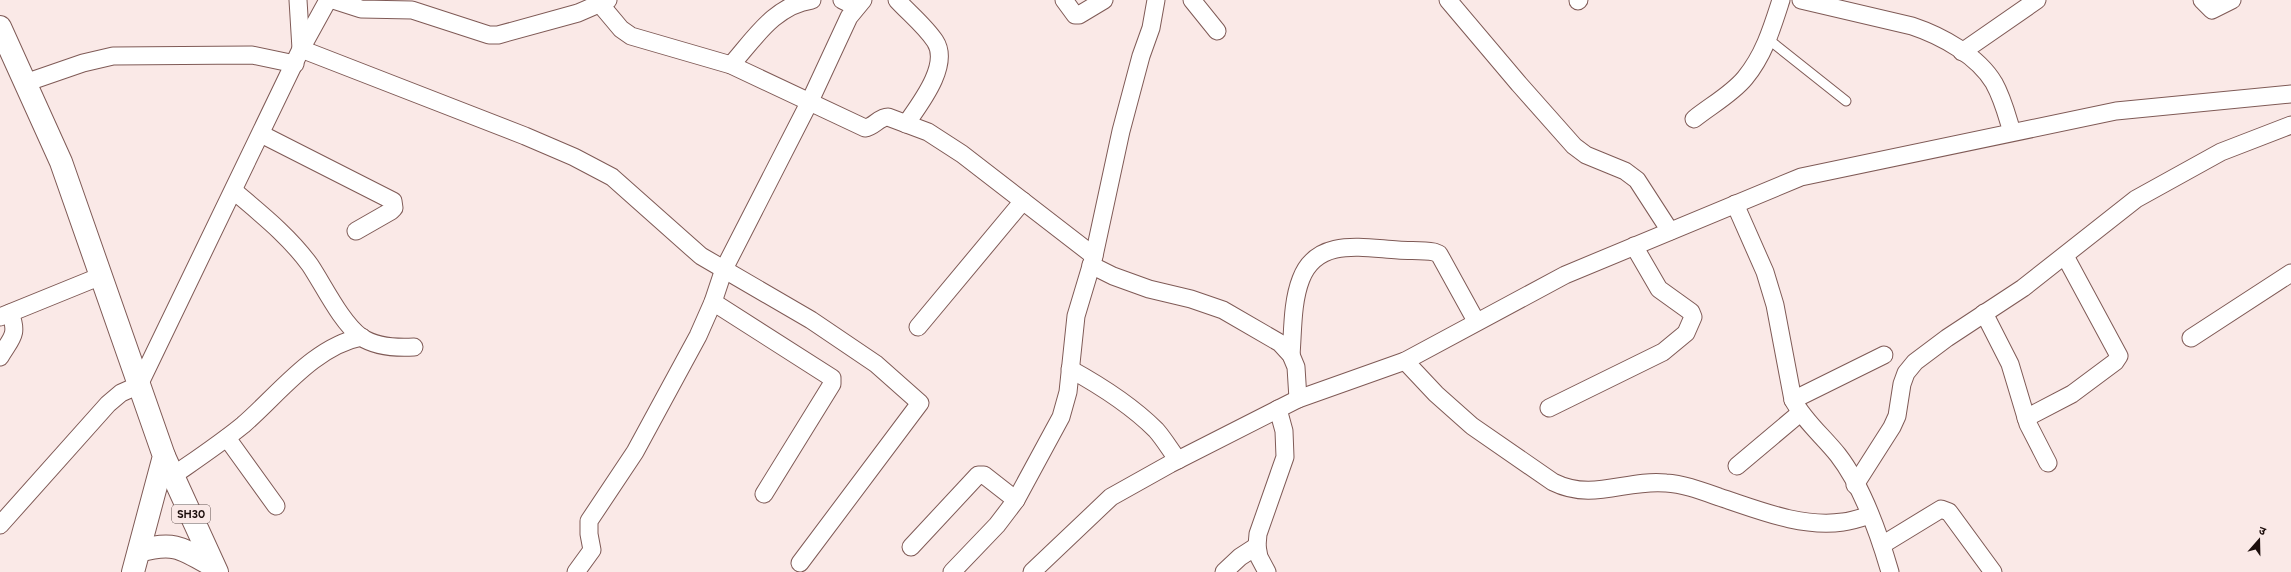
<svg xmlns="http://www.w3.org/2000/svg" width="2291" height="572" font-family="Figtree,'Noto Sans Devanagari',sans-serif">
	<style>
		.lines { fill: none; stroke-linecap: round; stroke-linejoin: round }
		.service-casing { stroke: #7f5a56; stroke-width: 11 }
		.minor-casing { stroke: #7f5a56; stroke-width: 19 }
		.primary-casing { stroke: #7f5a56; stroke-width: 24 }
		.service { stroke: #fff; stroke-width: 9 }
		.minor { stroke: #fff; stroke-width: 17 }
		.primary { stroke: #fff; stroke-width: 22 }
		.labels { text-anchor: middle; stroke-width: 4; stroke-linejoin: round; paint-order: stroke }
		.shield { fill: #fae9e7; stroke: #5f504e; stroke-width: 1 }
		.shield-label { font-size: 11px; font-weight: bold; fill: #1c0e0c }
	</style>
	<rect width="100%" height="100%" fill="#fae9e7"/>
	<g class="lines">
		<g class="service-casing">
			<path id="service" d="M1768,39L1846,101"/>
		</g>
		<g class="minor-casing">
			<g id="minor">
				<path d="M298,0L301,49L525,136L574,157L612,177L701,256L811,320L876,364L920,403L800,563"/>
				<path d="M333,0L361,9L412,10L489,35H498L578,13L608,0"/>
				<path d="M842,0L856,7"/>
				<path d="M897,0C909,13 925,26 935,41C951,65 919,105 906,124"/>
				<path d="M1064,0L1075,15H1079L1104,0"/>
				<path d="M1192,0L1217,31"/>
				<path d="M1448,0L1519,84L1574,146L1586,155L1625,171L1637,180L1670,231"/>
				<path d="M1801,0L1912,26C1942,36 1978,56 1994,83C2003,99 2007,116 2012,132"/>
				<path d="M2202,0L2212,10L2232,0"/>
				<path d="M1578,1L1579,0"/>
				<path d="M600,4L621,29L631,36L731,65L865,128C874,127 879,117 888,117L928,132L962,154L1094,256"/>
				<path d="M1962,52L2037,0"/>
				<path d="M731,65C754,39 775,5 812,0"/>
				<path d="M25,83L83,63L113,56L252,55L295,64"/>
				<path d="M1694,119C1710,106 1732,94 1745,78C1764,55 1772,28 1781,0"/>
				<path d="M261,134L393,201L394,208L391,211L356,231"/>
				<path d="M234,191C261,214 289,236 310,265C324,286 341,322 361,337C376,347 397,348 414,347"/>
				<path d="M1735,204L1765,272L1775,305L1793,400C1805,422 1823,436 1838,455C1862,486 1879,534 1890,572"/>
				<path d="M1091,265L1113,276L1149,289L1191,299L1223,310L1280,343L1291,355L1296,367L1298,399"/>
				<path d="M713,302L832,378V384L764,494"/>
				<path d="M1984,313L2010,364L2028,424L2048,463"/>
				<path d="M0,317L101,276"/>
				<path d="M918,327L1023,201"/>
				<path d="M2191,338L2291,273"/>
				<path d="M1291,355C1293,330 1292,302 1301,279C1317,237 1363,248 1398,250C1410,251 1422,250 1434,252L1439,254L1476,321"/>
				<path d="M0,357C11,338 19,335 10,313"/>
				<path d="M1405,361L1436,394L1472,426L1553,482C1593,502 1626,479 1666,483C1684,484 1702,491 1719,497C1759,510 1801,528 1843,522C1852,521 1861,518 1870,515"/>
				<path d="M1070,369C1101,386 1131,405 1156,430C1164,439 1171,451 1178,460"/>
				<path d="M1793,400L1884,355"/>
				<path d="M1549,408L1663,352L1686,333L1693,317L1691,312L1659,289L1634,246"/>
				<path d="M2026,418L2072,394L2115,362L2119,356L2065,256"/>
				<path d="M227,438L276,506"/>
				<path d="M1737,466L1800,413"/>
				<path d="M174,475C197,459 221,443 243,425C278,395 314,346 362,337"/>
				<path d="M1855,485L1892,427L1897,416L1902,384L1906,373L1915,362L1947,338L2023,288L2136,199L2221,152L2291,125"/>
				<path d="M0,525L108,404L121,393L139,385L301,49L328,0"/>
				<path d="M1882,545L1941,509L1949,512L1993,572"/>
				<path d="M911,547L978,475H984L1016,500"/>
				<path d="M576,572L592,550L589,534V521L635,452L698,336L713,302L724,269L810,101L849,17L863,0"/>
				<path d="M952,572L997,525L1016,500L1061,417L1068,392L1076,316L1094,256L1121,131L1141,56L1151,28L1156,0"/>
				<path d="M1032,572L1111,497L1170,464L1298,399L1405,361L1565,275L1801,177L2116,111L2291,94"/>
				<path d="M1224,572L1240,557L1257,546"/>
				<path d="M1267,572L1259,557L1257,546L1258,534L1285,457L1284,431L1278,409"/>
			</g>
		</g>
		<g class="primary-casing">
			<g id="primary">
				<path d="M0,27L61,162L164,456L133,572"/>
				<path d="M164,456L217,572"/>
				<path d="M139,551C174,541 182,548 213,566"/>
			</g>
		</g>
		<use href="#service" class="service"/>
		<use href="#minor" class="minor"/>
		<use href="#primary" class="primary"/>
	</g>
	<g class="labels">
		<rect class="shield" x="172" y="505" width="38" height="18" rx="3"/>
		<g class="shield-label">
			<text x="191" y="518">SH30</text>
		</g>
	</g>
	<g transform="translate(2259 540) rotate(20)" stroke="#fae9e7" stroke-width="3" paint-order="stroke">
	<path d="M0-3L7 15L0 10L-7 15Z" fill="#1c0e0c"/>
	<text y="-6" font-size="11" font-weight="bold" text-anchor="middle" fill="#1c0e0c">उ</text>
	</g>
</svg>
